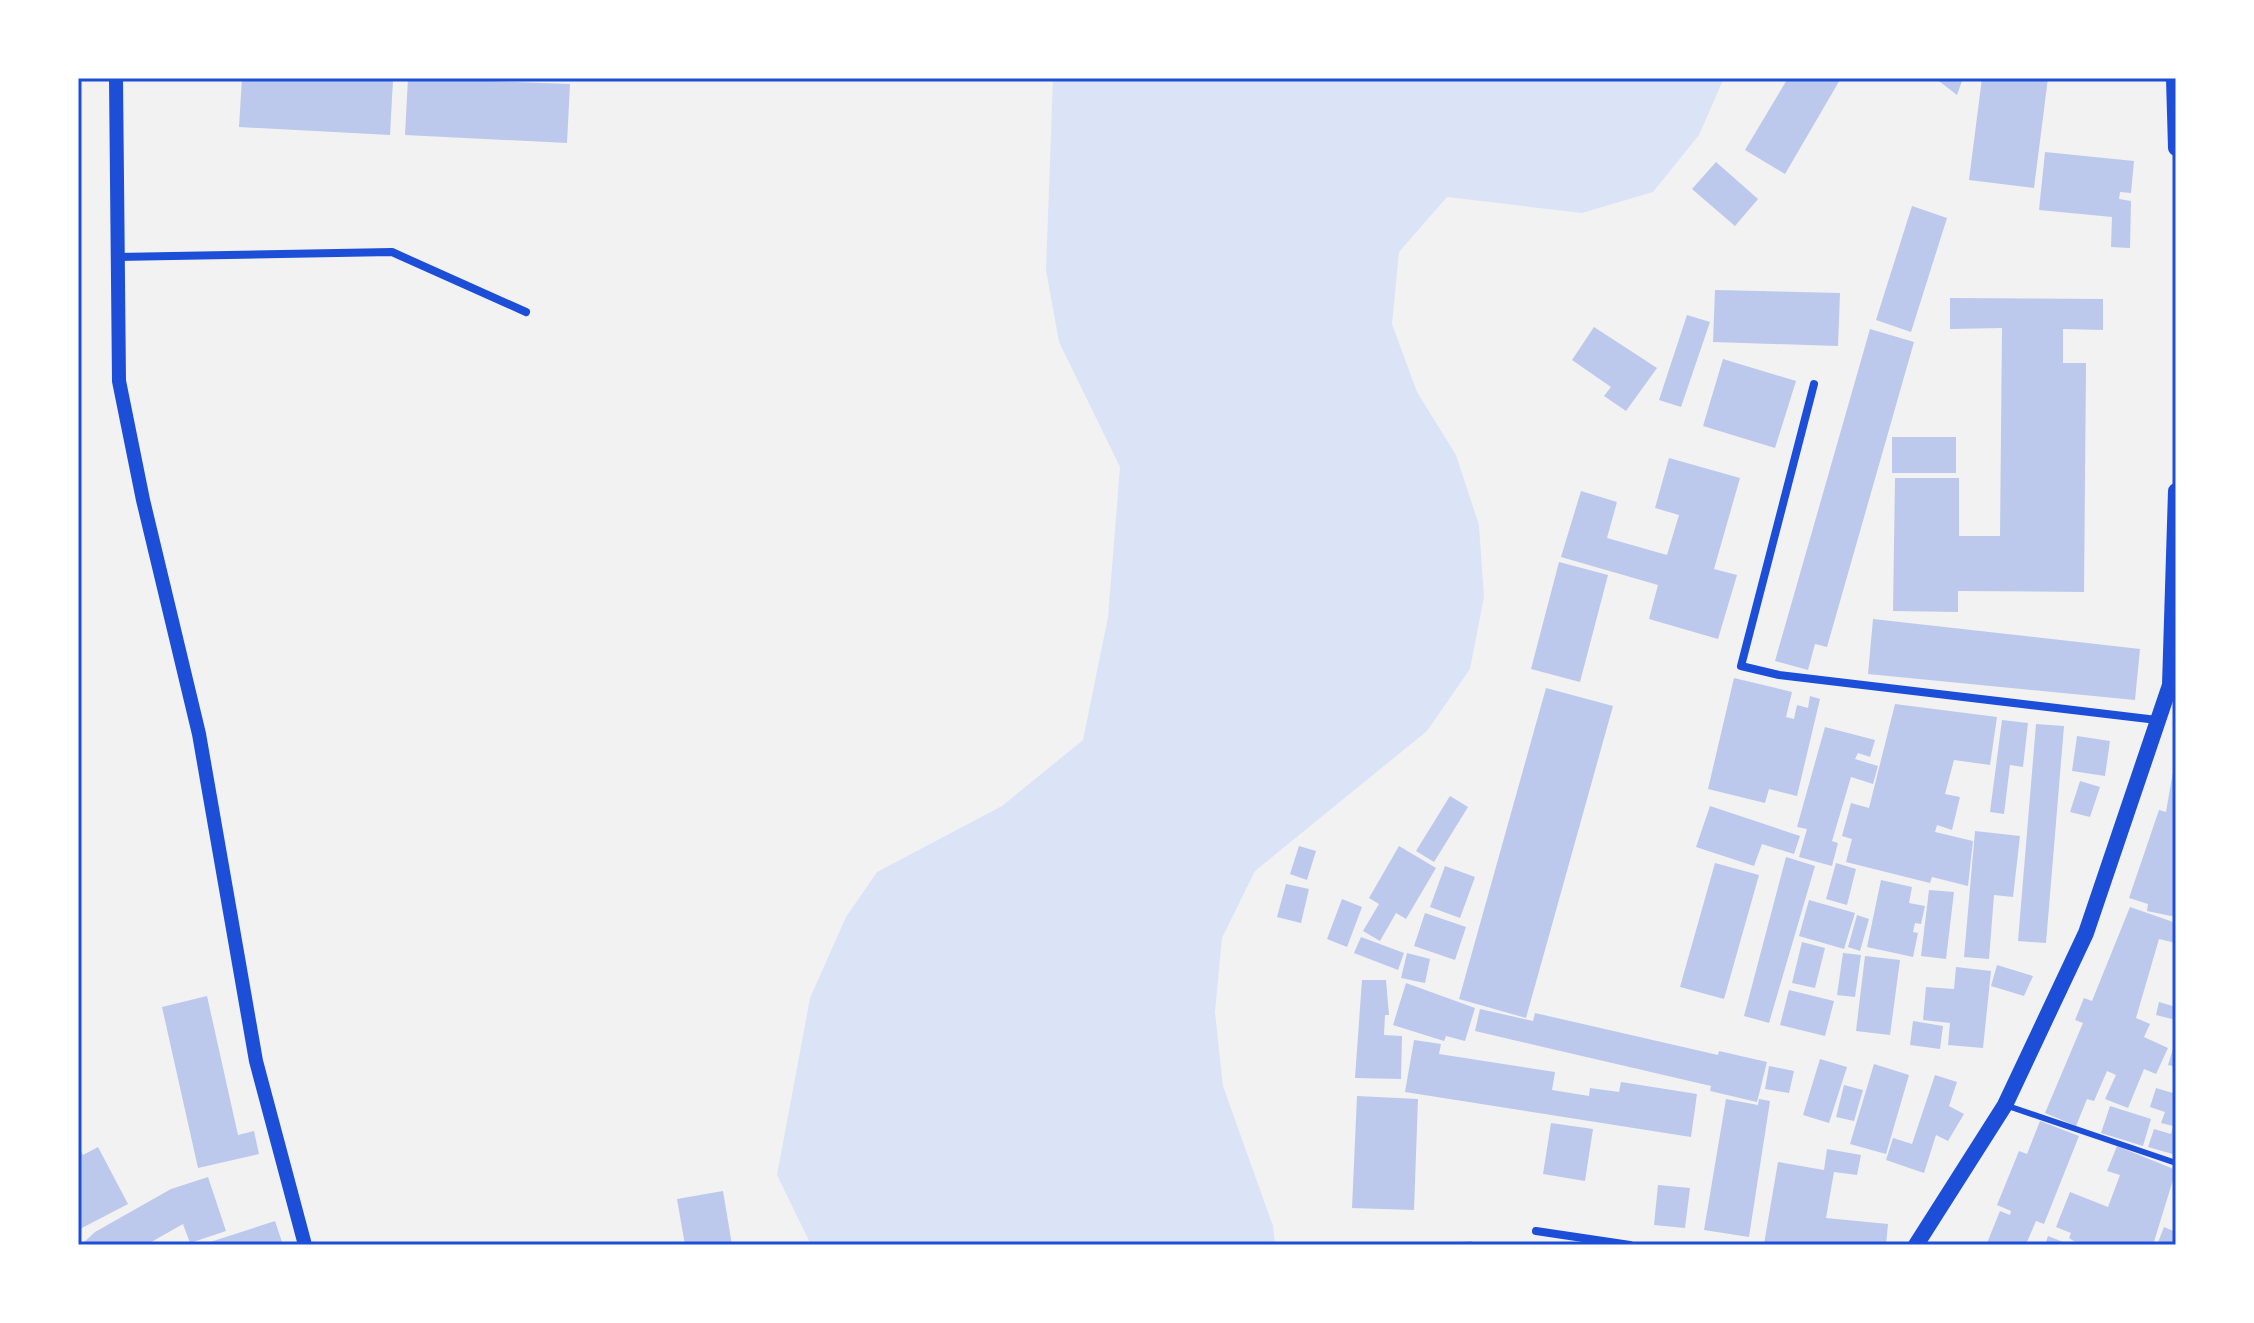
<svg xmlns="http://www.w3.org/2000/svg" width="2254" height="1323" font-family="Inter,sans-serif">
	<style>
		.green { fill: #dbe4f7 }
		.building { fill: #bdc9ec }
		.lines { fill: none; stroke-linecap: round; stroke-linejoin: round }
		.service { stroke: #1d4ed8; stroke-width: 6 }
		.minor { stroke: #1d4ed8; stroke-width: 8 }
		.tertiary { stroke: #1d4ed8; stroke-width: 14 }
		.secondary { stroke: #1d4ed8; stroke-width: 16 }
		.neatline { fill: none; stroke: #1d4ed8; stroke-width: 3 }
	</style>
	<rect width="100%" height="100%" fill="#f2f2f2"/>
	<path class="green" d="M1053,78H1724L1699,135L1653,192L1582,213L1447,197L1399,252L1392,324L1417,392L1456,455L1479,525L1484,597L1470,669L1427,731L1255,871L1222,938L1215,1012L1223,1086L1273,1226L1275,1245H811L777,1175L810,998L846,917L877,872L1002,806L1083,740L1108,617L1120,467L1059,342L1046,270Z"/>
	<g class="building">
		<path d="M242,78L393,80L390,135L239,127Z"/>
		<path d="M408,78L570,84L567,143L405,135Z"/>
		<path d="M1788,78H1841L1785,174L1745,150Z"/>
		<path d="M1935,78H1963L1957,95Z"/>
		<path d="M1982,78H2048L2034,188L1969,180Z"/>
		<path d="M2045,152L2134,161L2131,193L2120,192L2119,199L2131,201L2130,248L2111,247L2112,217L2039,210Z"/>
		<path d="M1716,162L1758,199L1735,226L1692,189Z"/>
		<path d="M1912,206L1947,218L1911,332L1876,320Z"/>
		<path d="M1715,290L1840,293L1838,346L1713,342Z"/>
		<path d="M1950,298L2103,299V330L2063,329V363H2086L2084,592L1958,591V612L1893,611L1895,478H1959V536H2000L2002,328L1950,329Z"/>
		<path d="M1687,315L1710,322L1681,407L1659,400Z"/>
		<path d="M1594,327L1657,368L1626,411L1604,396L1611,387L1572,360Z"/>
		<path d="M1870,329L1914,342L1827,647L1815,644L1808,670L1775,661Z"/>
		<path d="M1723,359L1796,381L1775,448L1703,426Z"/>
		<rect x="1892" y="437" width="64" height="36"/>
		<path d="M1669,458L1740,478L1714,569L1737,575L1718,639L1649,619L1658,585L1561,557L1581,491L1617,502L1607,538L1667,555L1679,515L1655,508Z"/>
		<path d="M1559,562L1608,575L1580,682L1531,669Z"/>
		<path d="M1873,619L2140,649L2135,700L1868,674Z"/>
		<path d="M1734,678L1792,692L1786,717L1794,719L1797,705L1808,708L1810,696L1820,699L1797,796L1769,789L1765,803L1708,789Z"/>
		<path d="M1546,688L1613,706L1526,1018L1459,999Z"/>
		<path d="M1895,704L1997,717L1990,765L1954,760L1945,794L1960,797L1952,830L1937,825L1935,832L1973,841L1968,886L1932,877L1930,883L1846,862L1852,839L1842,836L1851,803L1869,808Z"/>
		<path d="M2002,720L2028,723L2023,767L2010,765L2004,814L1990,812Z"/>
		<path d="M2036,724L2064,726L2046,943L2018,941Z"/>
		<path d="M1825,727L1875,740L1870,757L1858,753L1855,759L1878,766L1873,784L1851,777L1832,841L1838,843L1832,866L1799,857L1807,829L1797,827Z"/>
		<path d="M2077,736L2110,741L2105,776L2072,771Z"/>
		<path d="M2174,766H2176V917L2147,911L2148,904L2129,898L2159,810L2166,812Z"/>
		<path d="M2080,781L2100,787L2090,817L2070,812Z"/>
		<path d="M1450,796L1468,807L1434,862L1416,851Z"/>
		<path d="M1710,806L1800,836L1794,854L1762,844L1754,866L1696,847Z"/>
		<path d="M1975,831L2020,836L2013,897L1994,895L1989,959L1964,957Z"/>
		<path d="M1299,846L1316,851L1307,880L1290,874Z"/>
		<path d="M1399,846L1436,868L1406,919L1396,913L1380,941L1363,931L1379,904L1369,898Z"/>
		<path d="M1786,857L1815,866L1769,1023L1744,1016Z"/>
		<path d="M1715,863L1759,875L1724,999L1680,987Z"/>
		<path d="M1836,863L1856,869L1847,905L1826,899Z"/>
		<path d="M1445,866L1475,877L1460,918L1430,907Z"/>
		<path d="M1881,880L1912,887L1909,903L1925,906L1921,924L1915,923L1913,932L1918,933L1913,957L1867,947Z"/>
		<path d="M1286,884L1309,889L1301,923L1277,917Z"/>
		<path d="M1929,890L1954,892L1946,959L1921,956Z"/>
		<path d="M1342,899L1362,907L1347,947L1327,939Z"/>
		<path d="M1809,900L1855,913L1844,949L1799,936Z"/>
		<path d="M2130,907L2176,923V943L2159,939L2136,1018L2150,1024L2144,1037L2168,1048L2156,1074L2144,1069L2128,1108L2105,1099L2116,1075L2107,1071L2094,1101L2087,1099L2076,1126L2045,1113L2083,1023L2075,1020L2084,998L2092,1001Z"/>
		<path d="M1425,913L1466,927L1455,960L1414,946Z"/>
		<path d="M1857,915L1869,919L1860,951L1848,947Z"/>
		<path d="M1361,937L1404,953L1398,970L1354,953Z"/>
		<path d="M1802,942L1825,948L1815,988L1792,983Z"/>
		<path d="M1407,953L1430,959L1425,983L1401,978Z"/>
		<path d="M1843,953L1861,955L1855,997L1837,995Z"/>
		<path d="M1865,956L1900,960L1890,1035L1856,1031Z"/>
		<path d="M1997,965L2033,976L2024,996L1991,986Z"/>
		<path d="M1956,967L1991,971L1983,1048L1948,1045L1950,1023L1923,1020L1926,987L1954,989Z"/>
		<path d="M1362,980H1386L1389,1015H1385L1384,1035L1402,1036L1401,1079L1355,1078Z"/>
		<path d="M1406,983L1475,1008L1465,1041L1446,1036L1444,1041L1393,1025Z"/>
		<path d="M1789,990L1834,1001L1825,1036L1780,1025Z"/>
		<path d="M207,996L238,1135L254,1131L259,1154L198,1168L162,1007Z"/>
		<path d="M2159,1002L2176,1007V1020L2156,1015Z"/>
		<path d="M1480,1009L1533,1021L1535,1013L1718,1055L1719,1051L1767,1062L1757,1102L1710,1091L1711,1086L1475,1031Z"/>
		<path d="M1913,1021L1943,1026L1940,1049L1910,1045Z"/>
		<path d="M2176,1039V1067L2168,1065Z"/>
		<path d="M1414,1040L1441,1044L1439,1054L1555,1072L1552,1090L1589,1096L1590,1088L1619,1092L1621,1082L1697,1094L1691,1137L1405,1092Z"/>
		<path d="M1820,1059L1847,1067L1829,1123L1803,1115Z"/>
		<path d="M1874,1064L1909,1075L1886,1154L1850,1144Z"/>
		<path d="M1769,1066L1794,1071L1789,1093L1765,1089Z"/>
		<path d="M1935,1075L1957,1082L1949,1106L1964,1114L1948,1141L1936,1135L1924,1173L1886,1160L1893,1138L1912,1144Z"/>
		<path d="M1844,1085L1863,1090L1854,1121L1836,1117Z"/>
		<path d="M2156,1088L2176,1094V1155L2148,1147L2154,1129L2171,1134L2173,1126L2161,1123L2165,1112L2150,1107Z"/>
		<path d="M1357,1096L1418,1099L1414,1210L1352,1208Z"/>
		<path d="M1726,1099L1758,1105L1759,1099L1770,1101L1749,1237L1704,1230Z"/>
		<path d="M2110,1106L2151,1119L2143,1146L2101,1133Z"/>
		<path d="M2040,1121L2079,1136L2044,1224L2036,1221L2027,1242L2033,1245L1987,1243L2000,1211L2010,1215L2011,1211L1997,1205L2019,1151L2027,1154Z"/>
		<path d="M1551,1123L1593,1129L1585,1181L1543,1174Z"/>
		<path d="M78,1145L83,1155L98,1147L128,1204L78,1230Z"/>
		<path d="M2117,1146L2176,1170L2153,1245H2080L2069,1238L2071,1233L2056,1227L2070,1192L2108,1207L2120,1175L2107,1171Z"/>
		<path d="M1827,1149L1861,1155L1857,1175L1834,1172L1826,1218L1888,1224L1886,1245L1764,1244L1778,1162L1824,1170Z"/>
		<path d="M208,1177L226,1231L190,1243L183,1224L146,1245H81L95,1232L171,1189Z"/>
		<path d="M1658,1185L1690,1188L1685,1228L1654,1225Z"/>
		<path d="M723,1191L732,1245H685L677,1199Z"/>
		<path d="M275,1221L283,1245H204V1244Z"/>
		<path d="M2164,1227L2176,1232V1245H2157Z"/>
		<path d="M2048,1236L2071,1245H2045Z"/>
		<path d="M1472,1241V1245H1449V1243Z"/>
	</g>
	<g class="lines">
		<path class="service" d="M2005,1105L2176,1163"/>
		<g class="minor">
			<path d="M117,257L392,252L526,312"/>
			<path d="M1814,384L1741,666L1779,675L2157,720"/>
			<path d="M1536,1231L1630,1245"/>
		</g>
		<path class="tertiary" d="M116,78L119,381L143,500L199,734L256,1061L305,1245"/>
		<g class="secondary">
			<path d="M2174,78L2176,148"/>
			<path d="M1916,1245L2005,1105L2086,933L2170,685L2176,491"/>
		</g>
	</g>
	<rect width="2254" height="1323" fill="none" stroke="#ffffff" stroke-width="160"/>
	<rect x="80" y="80" width="2094" height="1163" class="neatline"/>
</svg>
